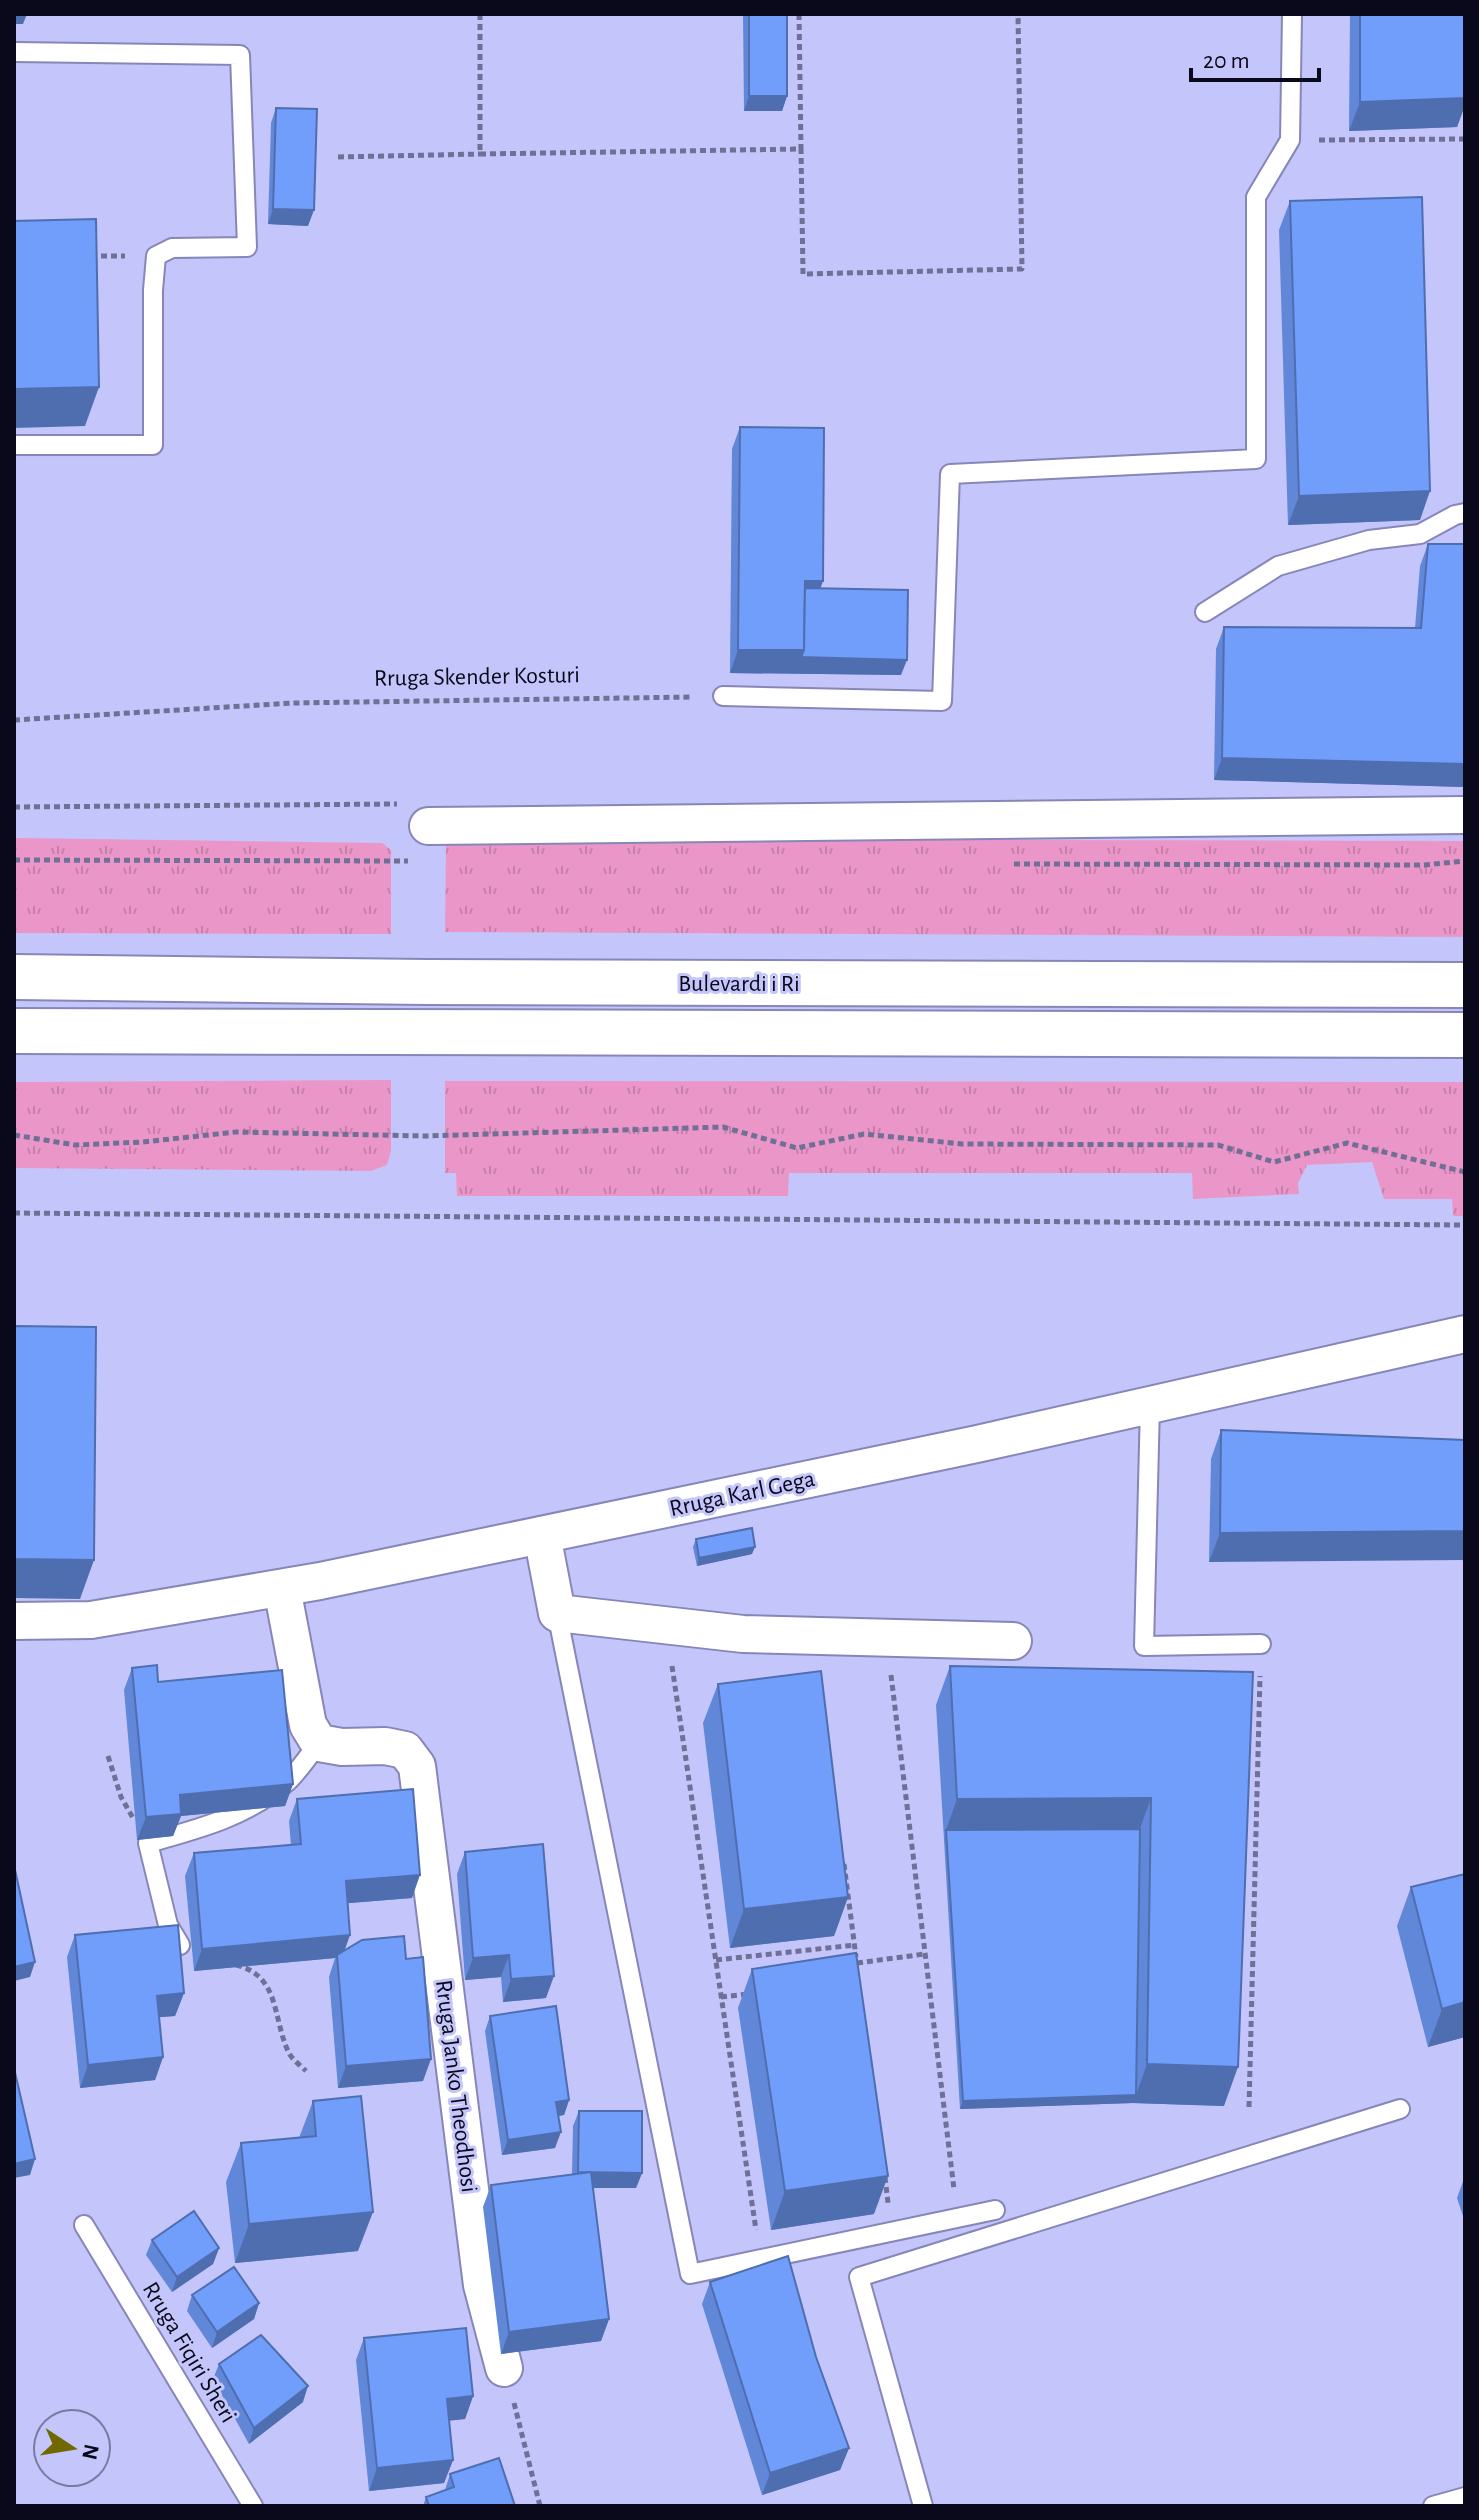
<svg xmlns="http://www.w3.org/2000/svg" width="1479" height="2520" font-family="'Alegreya Sans',sans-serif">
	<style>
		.park { fill: url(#park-tufts) }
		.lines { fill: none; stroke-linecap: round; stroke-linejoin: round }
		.lane-casing { stroke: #8686b8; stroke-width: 22 }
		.street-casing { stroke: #8686b8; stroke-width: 40 }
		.secondary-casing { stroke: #8686b8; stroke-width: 48 }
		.path { stroke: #707096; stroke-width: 5; stroke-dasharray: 6 4; stroke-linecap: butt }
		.lane { stroke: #fff; stroke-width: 18 }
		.street { stroke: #fff; stroke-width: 36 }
		.secondary { stroke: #fff; stroke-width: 44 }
		.wall { fill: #6187d8 }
		.shaded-wall { fill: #4f6eb0 }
		.building { fill: #719dfb; stroke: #4f6eb0; stroke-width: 2 }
		.labels { text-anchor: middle; stroke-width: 6; stroke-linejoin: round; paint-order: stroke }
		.street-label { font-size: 24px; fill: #0a091b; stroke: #c4c5fa }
	</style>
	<defs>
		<pattern id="park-tufts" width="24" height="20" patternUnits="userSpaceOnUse" patternTransform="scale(2)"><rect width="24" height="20" fill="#eb96c8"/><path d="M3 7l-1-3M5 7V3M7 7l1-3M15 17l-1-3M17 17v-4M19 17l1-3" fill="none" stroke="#c880ab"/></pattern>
	</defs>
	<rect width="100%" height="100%" fill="#c4c5fa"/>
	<g class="park">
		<path d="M14,838L382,843L391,850V934L14,933Z"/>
		<path d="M446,839L1465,841V937L445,932Z"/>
		<path d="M391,1080V1151L387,1165L371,1171L14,1168V1082Z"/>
		<path d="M445,1081L1465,1082V1216H1453L1452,1199H1384L1372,1162L1307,1165L1298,1183L1299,1194L1193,1199L1192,1173H789L788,1196H457L456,1173H445Z"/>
	</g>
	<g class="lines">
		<g class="lane-casing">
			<g id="lane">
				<path d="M14,52L240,55L247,247L172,248L156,256L153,290V445H14"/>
				<path d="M1205,612L1278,566L1369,540L1420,534L1455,515L1465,513"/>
				<path d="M723,696L942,701L950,474L1256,459V197L1290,140L1292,14"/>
				<path d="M1150,1405L1144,1646L1261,1644"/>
				<path d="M557,1613L690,2274L995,2210"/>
				<path d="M180,1945L168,1925L148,1843C198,1829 246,1817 287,1782C299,1771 309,1755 319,1743"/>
				<path d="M84,2225L253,2506"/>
				<path d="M923,2506L859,2277L1400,2109"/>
				<path d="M1433,2506L1465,2497"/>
			</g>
		</g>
		<g class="street-casing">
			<g id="street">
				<path d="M428,826L1465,815"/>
				<path d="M542,1535L557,1613L743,1634L1013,1641"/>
				<path d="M282,1588L308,1725L319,1743L342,1747L385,1746L405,1750L417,1766L482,2285L504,2368"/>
				<path d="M14,1621L91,1620L320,1581L977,1444L1465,1334"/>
			</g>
		</g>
		<g class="secondary-casing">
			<g id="secondary">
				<path d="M14,977L427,982L1465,985"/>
				<path d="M14,1031L1465,1035"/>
			</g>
		</g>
		<g class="path">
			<path d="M480,14V154L801,149L803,274L1022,269L1018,14"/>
			<path d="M799,14L801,149"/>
			<path d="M1319,140L1465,139"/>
			<path d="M338,157L480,154"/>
			<path d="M91,256H125"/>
			<path d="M14,720L293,703L692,697"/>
			<path d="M14,807L397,804"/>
			<path d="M14,860L408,861"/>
			<path d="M1014,864L1424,865L1465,861"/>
			<path d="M14,1135L75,1145L143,1142L236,1132L425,1136L723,1127L797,1148L864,1134L962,1144L1218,1145L1274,1162L1347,1143L1465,1172"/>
			<path d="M14,1213L1465,1225"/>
			<path d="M672,1666L756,2230"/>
			<path d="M891,1675L954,2189"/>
			<path d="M108,1756L121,1797L133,1818"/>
			<path d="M844,1864L856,1957"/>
			<path d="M716,1960L855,1945"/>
			<path d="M857,1963L925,1954"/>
			<path d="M236,1965C281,1976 272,2019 289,2053C292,2059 301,2066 306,2071"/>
			<path d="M721,1997L748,1994"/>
			<path d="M1249,2107L1260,1676"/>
			<path d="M885,2177L888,2203"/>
			<path d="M514,2403L540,2506"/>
		</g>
		<use href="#lane" class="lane"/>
		<use href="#street" class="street"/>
		<use href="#secondary" class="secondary"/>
	</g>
	<g class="wall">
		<path d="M743,14H787V96L782,111H744Z"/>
		<path d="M1350,14H1465V105L1457,127L1349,131Z"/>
		<path d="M276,108L308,226L268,224L271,123Z"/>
		<path d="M1290,201L1420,520L1288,525L1279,230Z"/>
		<path d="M740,427L820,588L901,675L730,673L732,449Z"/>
		<path d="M1428,544H1465V787L1214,780L1216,649L1224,627L1415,628L1420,566Z"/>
		<path d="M1221,1430L1465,1440L1209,1562L1211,1459Z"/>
		<path d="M696,1539L752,1554L697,1566L693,1547Z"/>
		<path d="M950,1666L1253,1672L1224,2106L1133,2103L960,2109L936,1705Z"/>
		<path d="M132,1668L158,1682L293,1784L285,1806L181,1816L173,1836L137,1840L124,1690Z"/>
		<path d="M718,1684L848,1897L834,1936L730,1948L703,1723Z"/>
		<path d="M297,1799L412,1898L348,1903L345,1950L406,1959L423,2081L338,2088L329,1977L335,1958L194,1971L185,1876L194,1853L291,1845L289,1821Z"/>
		<path d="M465,1852L546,1998L503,2002L501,1977L465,1980L457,1874Z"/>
		<path d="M1411,1887L1465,2037L1428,2047L1397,1926Z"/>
		<path d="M75,1935L184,1993L175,2016L159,2017L163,2057L155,2080L80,2088L67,1957Z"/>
		<path d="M752,1969L874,2214L771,2230L738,2008Z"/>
		<path d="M490,2016L569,2100L564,2115L558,2116L555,2148L502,2155L485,2031Z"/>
		<path d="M313,2101L358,2251L235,2263L226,2182L241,2143L299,2138Z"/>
		<path d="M579,2111L642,2173L636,2188H593L609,2319L601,2341L501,2354L483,2207L491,2185L572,2174L573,2126Z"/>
		<path d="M1465,2176V2222L1457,2198Z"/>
		<path d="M152,2240L219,2248L213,2264L172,2292L146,2255Z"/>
		<path d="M710,2282L816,2357L849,2448L840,2470L762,2495L702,2304Z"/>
		<path d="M192,2295L259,2303L254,2319L212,2348L187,2311Z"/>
		<path d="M364,2338L473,2396L465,2419L449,2420L453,2460L444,2483L369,2491L356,2360Z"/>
		<path d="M219,2364L303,2402L249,2444L213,2379Z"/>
		<path d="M450,2474L515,2506H423L426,2497L445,2490Z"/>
	</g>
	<g class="shaded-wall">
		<path d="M14,14H27L23,24H14Z"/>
		<path d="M749,96H787L782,111H744Z"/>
		<path d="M1465,98V105L1457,127L1349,131L1360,102Z"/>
		<path d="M273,209L314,210L308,226L268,224Z"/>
		<path d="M99,387L85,426L14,428V389Z"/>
		<path d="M1430,491L1420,520L1288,525L1299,496Z"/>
		<path d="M805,581H823L815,604H802Z"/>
		<path d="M738,650H804L907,660L901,675L730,673Z"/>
		<path d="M1222,758L1465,764V787L1214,780Z"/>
		<path d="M1465,1531V1560L1209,1562L1220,1533Z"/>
		<path d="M755,1547L752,1554L697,1566L699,1558Z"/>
		<path d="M14,1559L94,1560L80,1599L14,1598Z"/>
		<path d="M293,1784L285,1806L181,1816L173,1836L137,1840L146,1817L180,1795Z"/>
		<path d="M1151,1798L1137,1837L946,1830L957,1799Z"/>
		<path d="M420,1875L412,1898L338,1904L346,1881Z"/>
		<path d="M848,1897L834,1936L730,1948L744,1909Z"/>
		<path d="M350,1935L342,1958L337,1955L335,1958L194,1971L202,1949Z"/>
		<path d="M509,1955L501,1977L465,1980L473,1958Z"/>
		<path d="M35,1962L30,1977L14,1981V1967Z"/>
		<path d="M554,1976L546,1998L503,2002L511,1979Z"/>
		<path d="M184,1993L175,2016L149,2018L157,1996Z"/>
		<path d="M1465,2002V2037L1428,2047L1442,2009Z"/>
		<path d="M163,2057L155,2080L80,2088L88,2065Z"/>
		<path d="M431,2059L423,2081L338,2088L346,2066Z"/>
		<path d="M1147,2064L1238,2067L1224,2106L1133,2103L960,2109L963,2101L1136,2095Z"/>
		<path d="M569,2100L564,2115L551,2117L556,2102Z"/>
		<path d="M561,2132L555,2148L502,2155L508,2140Z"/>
		<path d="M35,2159L30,2175L14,2178V2164Z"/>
		<path d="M578,2172L642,2173L636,2188H572Z"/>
		<path d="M888,2176L874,2214L771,2230L785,2191Z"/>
		<path d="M373,2212L358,2251L235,2263L249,2224Z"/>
		<path d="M219,2248L213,2264L172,2292L177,2277Z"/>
		<path d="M259,2303L254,2319L212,2348L217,2332Z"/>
		<path d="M609,2319L601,2341L501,2354L509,2332Z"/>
		<path d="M308,2386L303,2402L249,2444L254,2428Z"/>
		<path d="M473,2396L465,2419L438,2422L447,2399Z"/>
		<path d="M849,2448L840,2470L762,2495L770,2473Z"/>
		<path d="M453,2460L444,2483L369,2491L377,2468Z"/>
	</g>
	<g class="building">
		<rect x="749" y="14" width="38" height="82"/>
		<path d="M1360,14H1465V98L1360,102Z"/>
		<path d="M276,108L317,109L314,210L273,209Z"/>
		<path d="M1422,197L1430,491L1299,496L1290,201Z"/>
		<path d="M96,219L99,387L14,389V221Z"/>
		<path d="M740,427L824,428L823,581H805L804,650H738Z"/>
		<path d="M1428,544H1465V764L1222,758L1224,627L1421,628Z"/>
		<path d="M805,588L908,590L907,660L801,657L804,650Z"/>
		<path d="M14,1326L96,1327L94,1560L14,1559Z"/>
		<path d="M1221,1430L1465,1440V1531L1220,1533Z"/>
		<path d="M752,1528L755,1547L699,1558L696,1539Z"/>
		<path d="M157,1665L158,1682L282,1670L293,1784L180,1795L181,1814L146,1817L132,1668Z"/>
		<path d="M950,1666L1253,1672L1238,2067L1147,2064L1151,1798L957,1799Z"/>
		<path d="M821,1671L848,1897L744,1909L718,1684Z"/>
		<path d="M413,1789L420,1875L346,1881L350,1935L202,1949L194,1853L301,1844L297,1799Z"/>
		<path d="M1140,1829L1136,2095L963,2101L946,1830Z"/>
		<path d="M543,1844L554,1976L511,1979L509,1955L473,1958L465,1852Z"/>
		<path d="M14,1865L35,1962L14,1967Z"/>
		<path d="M1465,1874V2002L1442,2009L1411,1887Z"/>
		<path d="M178,1925L184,1993L157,1996L163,2057L88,2065L75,1935Z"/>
		<path d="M404,1936L406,1959L423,1957L431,2059L346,2066L337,1955L362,1940Z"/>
		<path d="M856,1953L888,2176L785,2191L752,1969Z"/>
		<path d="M556,2006L569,2100L556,2102L561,2132L508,2140L490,2016Z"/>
		<path d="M14,2068L35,2159L14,2164Z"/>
		<path d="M361,2096L373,2212L249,2224L241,2143L316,2136L313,2101Z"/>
		<path d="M579,2111H642V2173L578,2172Z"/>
		<path d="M591,2172L609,2319L509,2332L491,2185Z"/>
		<path d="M194,2211L219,2248L177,2277L152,2240Z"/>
		<path d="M788,2256L816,2357L849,2448L770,2473L710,2282Z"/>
		<path d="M234,2267L259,2303L217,2332L192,2295Z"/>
		<path d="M466,2328L473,2396L447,2399L453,2460L377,2468L364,2338Z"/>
		<path d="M261,2335L308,2386L254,2428L219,2364Z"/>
		<path d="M499,2458L515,2506H429L426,2497L454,2487L450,2474Z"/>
	</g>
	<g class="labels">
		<g class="street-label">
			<text transform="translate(477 676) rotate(-1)" y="8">Rruga Skender Kosturi</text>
			<text x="739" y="991">Bulevardi i Ri</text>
			<text transform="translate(742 1493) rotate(-12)" y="8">Rruga Karl Gega</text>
			<text transform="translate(457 2086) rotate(83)" y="8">Rruga Janko Theodhosi</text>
			<text transform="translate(190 2352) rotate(59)" y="8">Rruga Fiqiri Sheri</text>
		</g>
	</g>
	<rect width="1479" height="2520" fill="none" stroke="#0a091b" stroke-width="32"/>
	<g transform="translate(72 2448) rotate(102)"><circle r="38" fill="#c4c5fa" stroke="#7a7aa1" stroke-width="2"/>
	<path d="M0-6L14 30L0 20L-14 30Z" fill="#716800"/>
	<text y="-12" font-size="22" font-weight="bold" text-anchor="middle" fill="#0a091b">N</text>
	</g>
	<path d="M1191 68v12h128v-12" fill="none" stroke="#0a091b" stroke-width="4"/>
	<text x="1203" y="68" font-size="24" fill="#0a091b" stroke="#c4c5fa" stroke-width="6" paint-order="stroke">20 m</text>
</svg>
